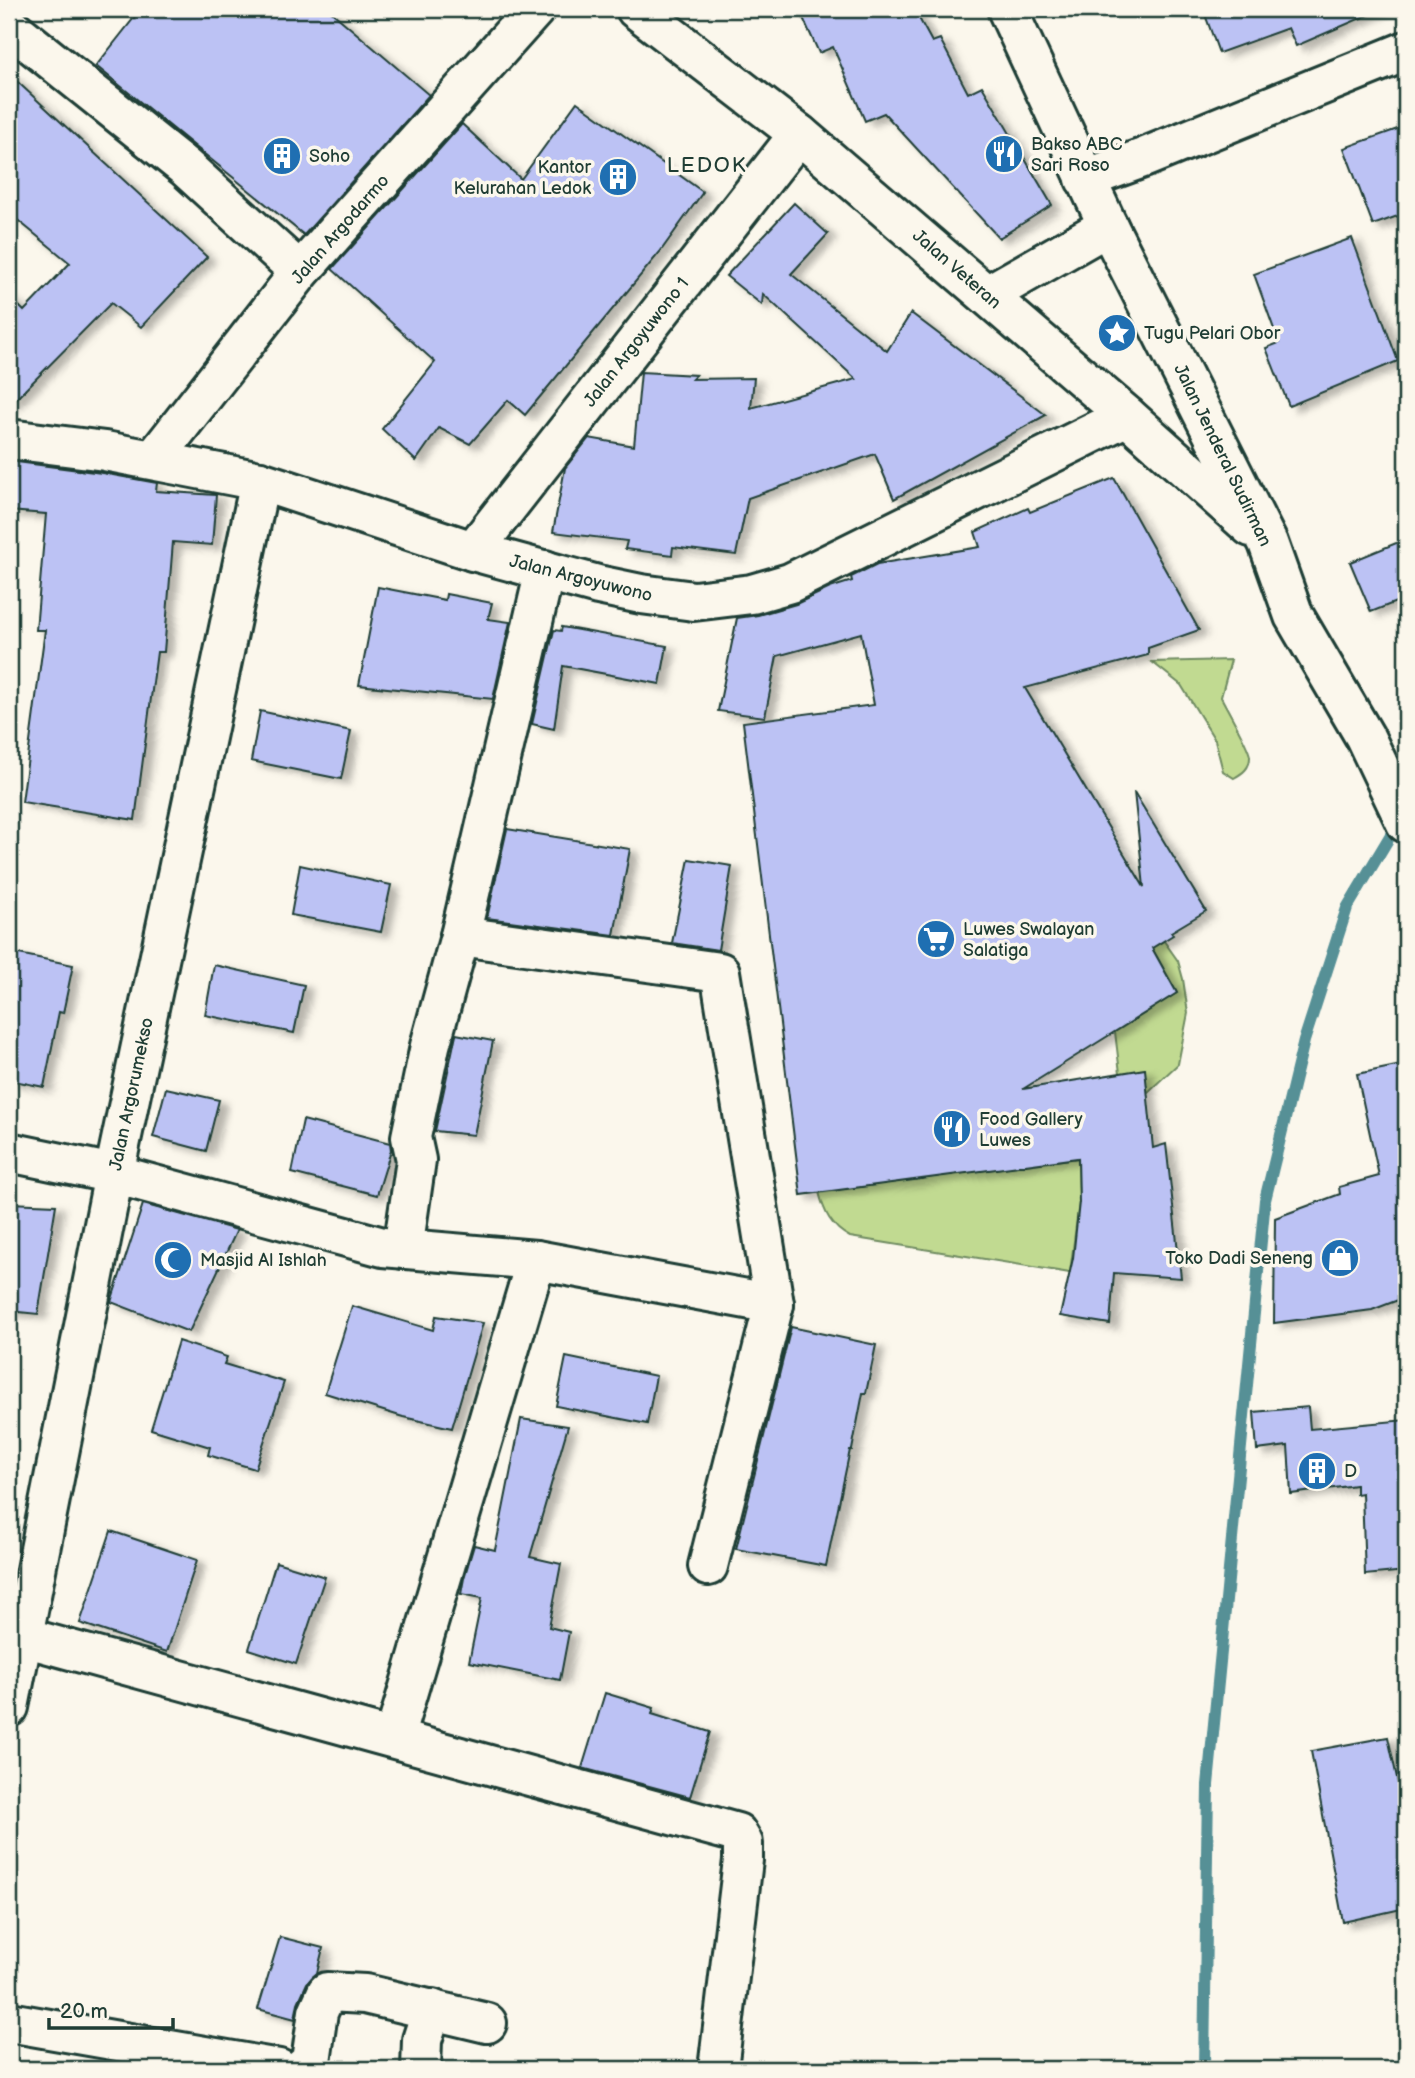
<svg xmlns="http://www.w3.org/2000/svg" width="1415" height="2078" font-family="'Balsamiq Sans',sans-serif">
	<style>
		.green { fill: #c1da91; stroke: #708c62; stroke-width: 2 }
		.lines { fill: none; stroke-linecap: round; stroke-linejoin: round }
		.stream { stroke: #569096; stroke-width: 12 }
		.building { fill: #bcc2f4; stroke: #1f3d34; stroke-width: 2; filter: url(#shadow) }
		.minor-casing { stroke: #1f3d34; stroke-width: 44 }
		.tertiary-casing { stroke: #1f3d34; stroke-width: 44 }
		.primary-casing { stroke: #1f3d34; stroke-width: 44 }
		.minor { stroke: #fbf7ec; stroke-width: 38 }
		.tertiary { stroke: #fbf7ec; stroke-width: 38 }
		.primary { stroke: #fbf7ec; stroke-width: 38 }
		.labels { text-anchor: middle; stroke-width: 7; stroke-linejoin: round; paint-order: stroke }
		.poi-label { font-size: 18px; fill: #1f3d34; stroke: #fbf7ec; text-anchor: start }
		.street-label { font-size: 18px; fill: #1f3d34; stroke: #fbf7ec }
		.quarter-label { font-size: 21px; letter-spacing: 2px; fill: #1f3d34; stroke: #fbf7ec }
	</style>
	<defs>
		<filter id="shadow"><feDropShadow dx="8" dy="4.5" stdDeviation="3.5" flood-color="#0004"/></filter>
	</defs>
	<rect width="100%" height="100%" fill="#fbf7ec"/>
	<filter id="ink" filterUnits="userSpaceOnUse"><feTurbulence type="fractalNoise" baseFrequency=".0143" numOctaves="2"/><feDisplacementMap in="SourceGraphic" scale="14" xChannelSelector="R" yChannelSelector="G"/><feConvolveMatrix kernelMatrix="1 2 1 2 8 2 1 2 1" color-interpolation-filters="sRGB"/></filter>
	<g filter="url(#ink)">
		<g class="green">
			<path d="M1231,660L1221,697C1226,707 1251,750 1250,757C1250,768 1243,773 1234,778L1223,771L1215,740L1181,685L1152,662Z"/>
			<path d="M1164,941L1178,961L1183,979L1188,1013L1178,1064L1147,1093L1120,1073L1115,1032L1177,993L1152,948Z"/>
			<path d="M1078,1158L1079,1202L1070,1273L850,1237C831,1227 824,1212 819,1192Z"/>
		</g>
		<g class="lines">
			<path class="stream" d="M1204,2069L1208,1785L1265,1200L1304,1041L1347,908L1399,821"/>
		</g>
		<g class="building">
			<path d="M141,9H328L429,95L304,235L96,66Z"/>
			<path d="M799,9H914L932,42L940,39L968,93L982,86L1052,205L999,238L884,113L865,121L833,47L819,53Z"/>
			<path d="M1203,9H1382L1296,46L1288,28L1219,53Z"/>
			<path d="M9,74L207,257L141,327L111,303L9,406V296L24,311L70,263L9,213Z"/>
			<path d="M577,102L703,192L660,252L525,415L508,400L470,444L439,428L416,461L382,429L435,362L332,269L462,124L521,179Z"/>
			<path d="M1406,126V213L1373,225L1344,148Z"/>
			<path d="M794,203L828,234L791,274L887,351L911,313L1046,415L894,499L875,454L748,498L736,555L673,547L672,555L625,549L627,541L553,532L565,468L589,438L634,446L641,372L696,375L692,379L754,378L751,408L856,379L763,294L762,305L726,276Z"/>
			<path d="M1352,238L1398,361L1289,406L1266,348L1279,343L1254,274Z"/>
			<path d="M9,461L102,473L157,483L156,491L216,495L212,545L173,542L164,652H157L135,820L22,802L45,630H36L46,514L9,511Z"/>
			<path d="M1114,478L1199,630L1148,648V655L1025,688L1144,887L1134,792L1206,911L1171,932L1173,935L1152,948L1177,993L1023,1089L1145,1069L1153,1148L1166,1144L1181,1278L1114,1273L1110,1324L1060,1316L1073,1258L1079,1202L1078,1158L801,1195L743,722L874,705L861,633L777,656L765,717L718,711L737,618L758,615L796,604L830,588L852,581L851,577L877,564L980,547L975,532L1028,508L1030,512Z"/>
			<path d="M1406,539V598L1371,612L1350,562Z"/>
			<path d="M378,587L445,600L446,594L492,603L488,619L510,622L493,699L359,685Z"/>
			<path d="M562,627L667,646L660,684L563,666L554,729L532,724L554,630L561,631Z"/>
			<path d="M260,711L351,731L341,779L251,761Z"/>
			<path d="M507,829L630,849L614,935L487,918Z"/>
			<path d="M689,859L732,866L718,950L672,943Z"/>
			<path d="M300,865L391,885L381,932L291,915Z"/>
			<path d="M9,952L73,965L63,1013L59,1012L44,1087L9,1080Z"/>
			<path d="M214,965L304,985L294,1033L205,1015Z"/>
			<path d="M456,1034L493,1041L474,1135L435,1131Z"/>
			<path d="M1406,1064V1297L1372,1310L1274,1323L1275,1218L1340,1194L1339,1187L1379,1176L1357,1074Z"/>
			<path d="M166,1088L219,1100L206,1151L153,1137Z"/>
			<path d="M303,1120L390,1143L391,1150L377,1195L292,1173Z"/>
			<path d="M9,1203L56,1205L38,1314L9,1311Z"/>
			<path d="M143,1204L237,1230L189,1332L111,1302Z"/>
			<path d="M352,1306L433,1330L436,1316L483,1323L452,1428L403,1417L325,1393Z"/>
			<path d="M791,1327L876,1345L866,1393H863L852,1450H850L826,1566L736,1549Z"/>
			<path d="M178,1341L227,1357L224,1364L284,1382L255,1469L208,1455L210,1447L151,1429Z"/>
			<path d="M566,1357L656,1376L647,1424L556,1406Z"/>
			<path d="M1308,1407L1310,1429L1406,1420V1571L1365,1575L1362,1493L1356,1494V1485L1291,1494L1288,1446L1257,1450L1254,1412Z"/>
			<path d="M521,1419L568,1426L530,1557L561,1564L549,1627L569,1632L560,1680L469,1662L482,1598L461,1594L464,1578L474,1545L495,1550Z"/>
			<path d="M111,1531L197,1560L167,1652L80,1623Z"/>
			<path d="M276,1562L325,1577L296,1664L249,1649Z"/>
			<path d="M605,1693L654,1708L652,1714L710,1732L690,1797L582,1768Z"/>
			<path d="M1388,1737L1406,1819V1908L1343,1922L1311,1751Z"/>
			<path d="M280,1937L323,1948L317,1973L307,1983L298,2003L295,2019L258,2009Z"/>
		</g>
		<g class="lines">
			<g class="minor-casing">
				<g id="minor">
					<path d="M9,26L185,167L300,272"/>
					<path d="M9,439L105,451L260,481L473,551L598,585L641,594L694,601L752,594L790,583L1127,416"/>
					<path d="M154,459L300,272L535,9"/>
					<path d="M473,551L799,134"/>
					<path d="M460,936L720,972L774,1304"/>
					<path d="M9,1152L114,1174L383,1247L536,1260L774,1304L708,1566"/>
					<path d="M403,1249L416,1160L411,1137L430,1046L460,936L545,570"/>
					<path d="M9,1633L737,1833L743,1843V1860L718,2069"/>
					<path d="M9,1707L114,1174L260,481"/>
					<path d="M394,1738L536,1260"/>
					<path d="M9,2022L279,2069"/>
					<path d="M302,2069L311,2061L318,2012L327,1992L365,1994L487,2023"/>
					<path d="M421,2069L422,2040L432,2009"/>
				</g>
			</g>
			<g class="tertiary-casing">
				<path id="tertiary" d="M1085,179L1143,158L1406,51"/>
			</g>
			<g class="primary-casing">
				<g id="primary">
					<path d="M636,9L799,134L1127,416L1251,527"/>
					<path d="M1007,9L1108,226L1268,543L1294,616L1365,737L1406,823"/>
					<path d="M987,295L1108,226"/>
				</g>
			</g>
			<use href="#minor" class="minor"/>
			<use href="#tertiary" class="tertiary"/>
			<use href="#primary" class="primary"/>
		</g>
	</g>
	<defs>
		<g id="restaurant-disc" transform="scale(2.0125)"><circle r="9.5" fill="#1f6fb2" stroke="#fbf7ec"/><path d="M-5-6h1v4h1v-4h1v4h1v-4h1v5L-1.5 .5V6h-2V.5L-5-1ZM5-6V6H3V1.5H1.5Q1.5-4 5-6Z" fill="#fff"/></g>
		<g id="building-disc" transform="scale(2.0125)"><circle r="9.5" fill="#1f6fb2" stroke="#fbf7ec"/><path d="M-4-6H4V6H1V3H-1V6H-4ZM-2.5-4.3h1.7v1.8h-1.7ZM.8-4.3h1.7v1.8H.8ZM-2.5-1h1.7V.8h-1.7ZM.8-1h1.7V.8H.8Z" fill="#fff"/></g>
		<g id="sight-disc" transform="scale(2.0125)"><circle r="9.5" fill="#1f6fb2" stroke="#fbf7ec"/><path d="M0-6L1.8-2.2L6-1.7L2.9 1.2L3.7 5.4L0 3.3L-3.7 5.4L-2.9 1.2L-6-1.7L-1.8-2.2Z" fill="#fff"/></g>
		<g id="supermarket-disc" transform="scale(2.0125)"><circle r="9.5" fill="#1f6fb2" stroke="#fbf7ec"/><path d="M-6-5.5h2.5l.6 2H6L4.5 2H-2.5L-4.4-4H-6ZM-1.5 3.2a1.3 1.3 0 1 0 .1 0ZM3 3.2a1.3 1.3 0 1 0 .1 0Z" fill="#fff"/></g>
		<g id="shop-disc" transform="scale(2.0125)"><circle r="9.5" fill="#1f6fb2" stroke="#fbf7ec"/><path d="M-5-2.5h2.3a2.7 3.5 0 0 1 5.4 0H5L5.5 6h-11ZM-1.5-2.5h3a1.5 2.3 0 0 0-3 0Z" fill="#fff"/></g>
		<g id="mosque-disc" transform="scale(2.0125)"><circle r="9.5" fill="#1f6fb2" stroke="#fbf7ec"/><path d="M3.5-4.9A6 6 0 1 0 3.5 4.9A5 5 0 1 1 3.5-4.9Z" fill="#fff"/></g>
	</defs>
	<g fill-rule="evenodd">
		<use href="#restaurant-disc" x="1004" y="154"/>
		<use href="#building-disc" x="282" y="156"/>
		<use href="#building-disc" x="618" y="177"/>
		<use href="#sight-disc" x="1117" y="333"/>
		<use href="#supermarket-disc" x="936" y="939"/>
		<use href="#restaurant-disc" x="952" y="1129"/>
		<use href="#shop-disc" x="1340" y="1258"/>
		<use href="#mosque-disc" x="173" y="1260"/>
		<use href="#building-disc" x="1317" y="1471"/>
	</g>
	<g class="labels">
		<g class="poi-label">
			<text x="1031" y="150">Bakso ABC<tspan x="1031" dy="21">Sari Roso</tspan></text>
			<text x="309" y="162">Soho</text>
			<text x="591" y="173" text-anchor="end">Kantor<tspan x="591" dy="21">Kelurahan Ledok</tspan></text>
			<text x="1144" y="339">Tugu Pelari Obor</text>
			<text x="963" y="935">Luwes Swalayan<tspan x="963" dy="21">Salatiga</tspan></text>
			<text x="979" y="1125">Food Gallery<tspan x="979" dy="21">Luwes</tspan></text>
			<text x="1313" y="1264" text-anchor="end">Toko Dadi Seneng</text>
			<text x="200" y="1266">Masjid Al Ishlah</text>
			<text x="1344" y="1477">D</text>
		</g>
		<g class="street-label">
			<text transform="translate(340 229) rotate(-49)" y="6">Jalan Argodarmo</text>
			<text transform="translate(957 269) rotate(41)" y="6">Jalan Veteran</text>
			<text transform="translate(636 342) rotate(-52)" y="6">Jalan Argoyuwono 1</text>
			<text transform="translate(1223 455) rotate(64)" y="6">Jalan Jenderal Sudirman</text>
			<text transform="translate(581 578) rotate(14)" y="6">Jalan Argoyuwono</text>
			<text transform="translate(131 1094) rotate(-78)" y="6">Jalan Argorumekso</text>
		</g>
		<g class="quarter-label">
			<text x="707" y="172">LEDOK</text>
		</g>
	</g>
	<rect width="1415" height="2078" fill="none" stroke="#fbf7ec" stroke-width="35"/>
	<rect x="18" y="18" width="1380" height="2043" fill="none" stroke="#1f3d34" stroke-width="2.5" filter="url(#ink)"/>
	<path d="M49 2018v10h124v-10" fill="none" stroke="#1f3d34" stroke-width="3.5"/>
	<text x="60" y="2018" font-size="21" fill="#1f3d34" stroke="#fbf7ec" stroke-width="5" paint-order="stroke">20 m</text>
</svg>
